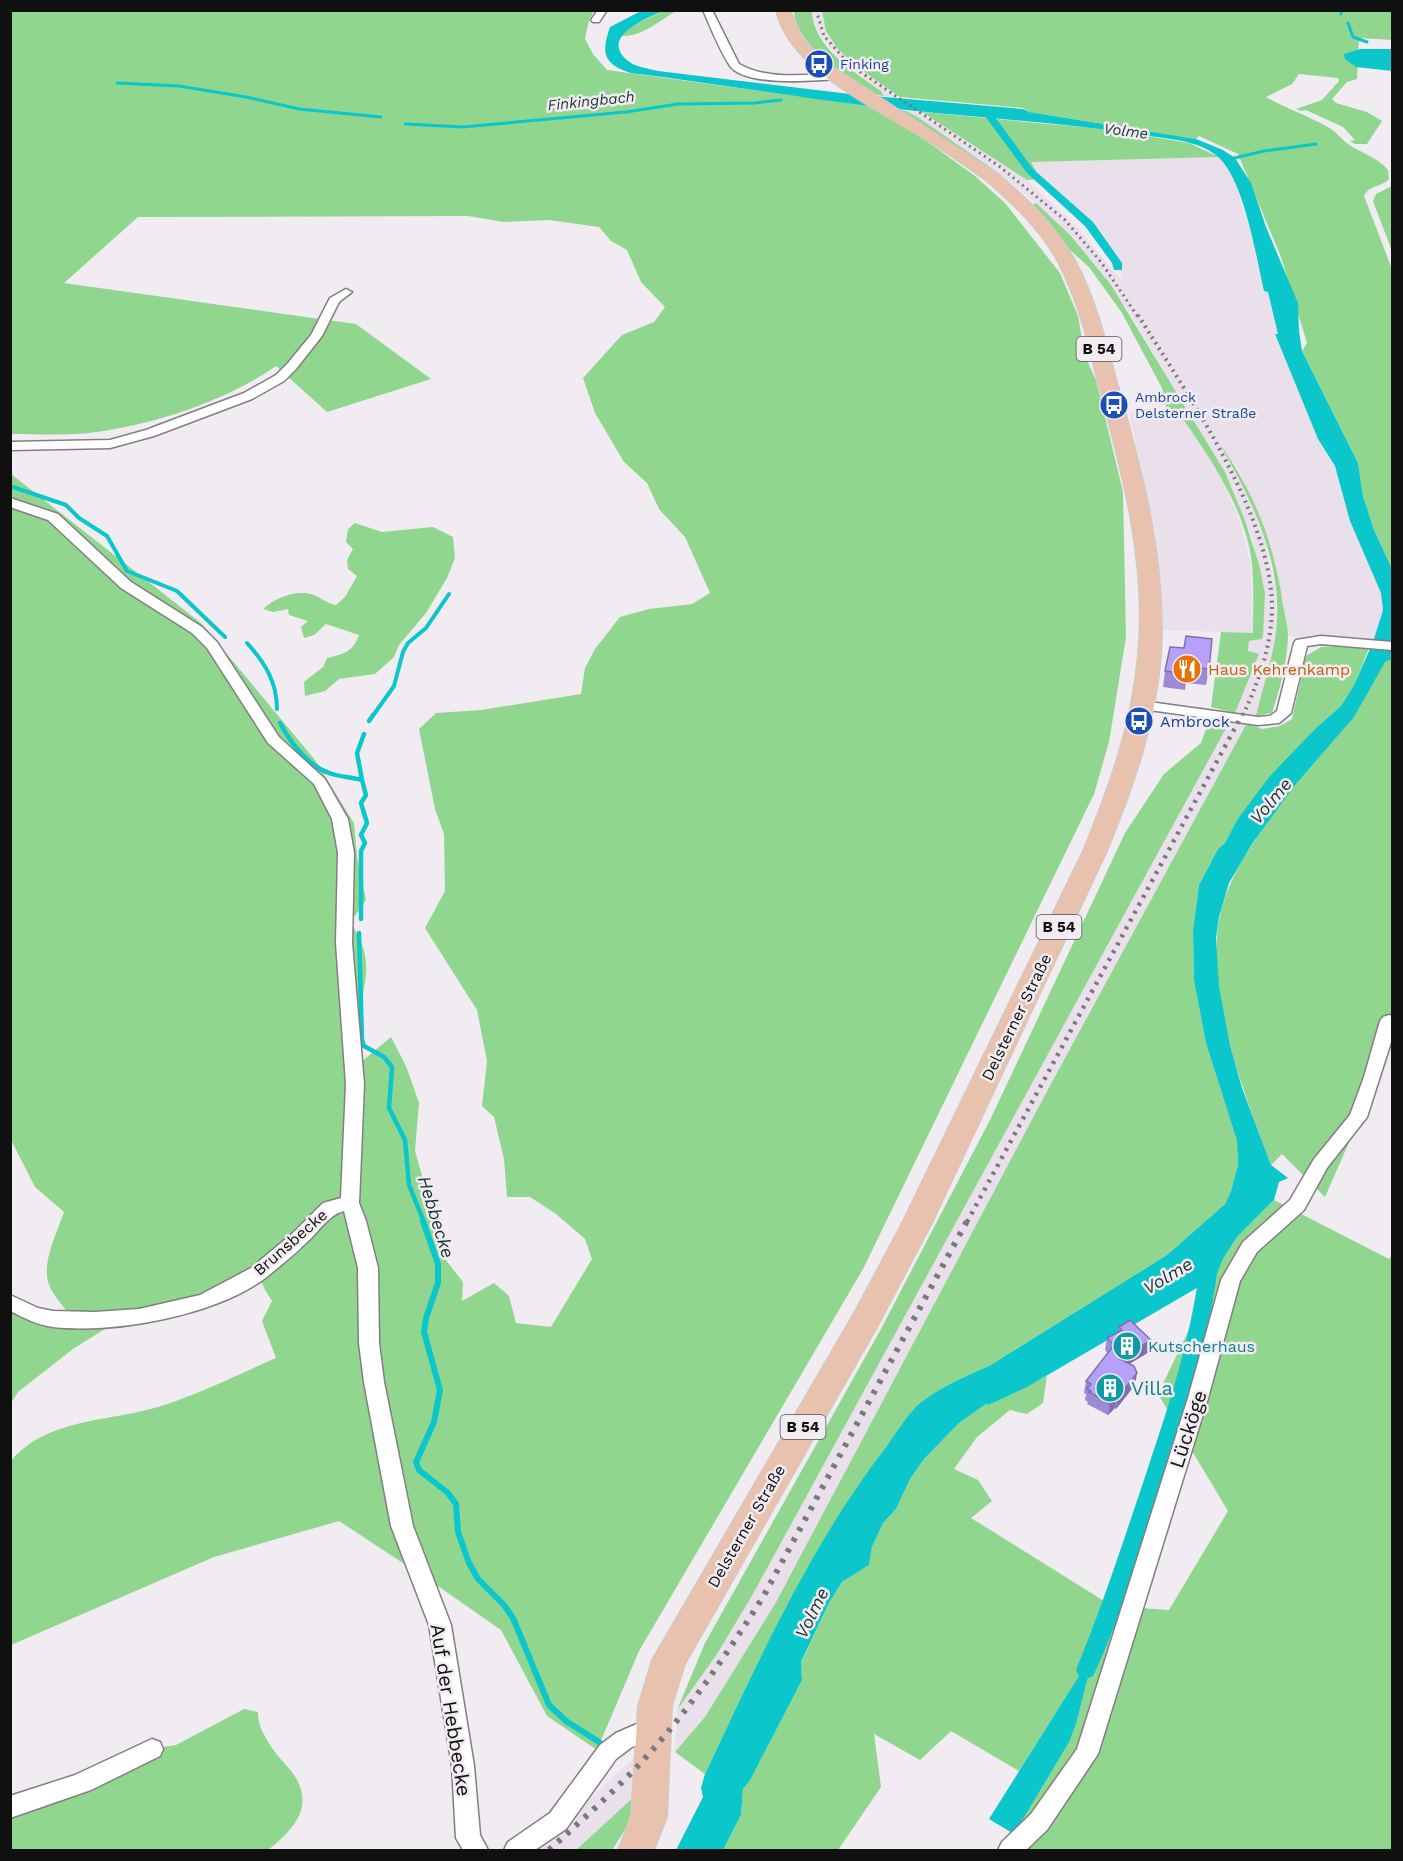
<svg xmlns="http://www.w3.org/2000/svg" width="1403" height="1861" font-family="'Work Sans',sans-serif">
	<style>
		.built { fill: #e9e0eb }
		.green { fill: #91d68f }
		.water { fill: #0bc6cb }
		.lines { fill: none; stroke-linecap: round; stroke-linejoin: round }
		.stream-far3 { stroke: #0bc6cb; stroke-width: 3 }
		.stream-far2 { stroke: #0bc6cb; stroke-width: 4 }
		.stream-far1 { stroke: #0bc6cb; stroke-width: 4.5 }
		.stream { stroke: #0bc6cb; stroke-width: 6 }
		.canal { fill: #0bc6cb; fill-rule: evenodd }
		.minor-casing { stroke: #827e82; stroke-width: 3 }
		.primary-casing { stroke: #cbcacb; stroke-width: 2 }
		.minor { fill: #fff; fill-rule: evenodd }
		.primary { fill: #e9c2af; fill-rule: evenodd }
		.rail-far3 { stroke: #7a787b; stroke-width: 3; stroke-dasharray: 2 4; stroke-linecap: butt }
		.rail-far2 { stroke: #7a787b; stroke-width: 4; stroke-dasharray: 2 4.5; stroke-linecap: butt }
		.rail-far1 { stroke: #7a787b; stroke-width: 4.5; stroke-dasharray: 3 6; stroke-linecap: butt }
		.rail { stroke: #7a787b; stroke-width: 6; stroke-dasharray: 4 8; stroke-linecap: butt }
		.wall { fill: #9d8ad6 }
		.shaded-wall { fill: #7f71ae }
		.building { fill: #b6a1f9; stroke: #7f71ae; stroke-width: 1.5 }
		.labels { text-anchor: middle; stroke-width: 5; stroke-linejoin: round; paint-order: stroke }
		.far-transit-label { font-size: 14px; fill: #164399; stroke: #f0ecf1; text-anchor: start }
		.far-water-label { font-size: 15px; font-style: italic; fill: #1a3434; stroke: #f0ecf1 }
		.shield { fill: #f0ecf1; stroke: #545254; stroke-width: 1.5 }
		.shield-label { font-size: 15px; font-weight: bold; fill: #111011 }
		.food-label { font-size: 16px; fill: #c56008; stroke: #f0ecf1; text-anchor: start }
		.transit-label { font-size: 16px; fill: #164399; stroke: #f0ecf1; text-anchor: start }
		.street-label { font-size: 16px; fill: #111011; stroke: #f0ecf1 }
		.culture-label { font-size: 16px; fill: #0d838f; stroke: #f0ecf1; text-anchor: start }
		.water-label { font-size: 18px; font-style: italic; fill: #1a3434; stroke: #f0ecf1 }
		.near-culture-label { font-size: 20px; fill: #0d838f; stroke: #f0ecf1; text-anchor: start }
		.near-street-label { font-size: 20px; fill: #111011; stroke: #f0ecf1 }
	</style>
	<rect width="100%" height="100%" fill="#f0ecf1"/>
	<g class="built">
		<path d="M812,11H822L826,31L837,48L856,66L900,97L884,96L881,91L838,58L818,32Z"/>
		<path d="M906,111L922,112L1027,180L1075,225L1123,282L1114,255L1098,230L1062,196L1040,179L1030,162L1219,157L1226,165L1236,185L1249,226L1264,291H1268L1278,334L1275,335L1318,439L1335,466L1350,521L1381,593L1383,610L1373,642L1288,636L1276,565L1269,541L1239,470L1225,451L1247,495L1265,540L1276,594L1277,621L1270,669L1256,716L1235,713L1259,654L1248,651L1249,641L1262,639L1265,593L1253,541L1225,472L1126,307L1036,203L1004,177Z"/>
		<path d="M1129,412H1178L1219,472L1238,517L1251,562L1253,633L1163,630L1161,582L1154,526Z"/>
		<path d="M1230,721L1247,723L1052,1082L775,1604L705,1718L675,1752L677,1710L717,1654L753,1594Z"/>
		<path d="M637,1755L635,1796L576,1850H536Z"/>
	</g>
	<g class="green">
		<path d="M11,11H594L589,20L585,39L593,54L607,70L871,106L917,134L975,176L1005,203L1060,273L1078,316L1085,356L1096,380L1123,492L1126,637L1109,742L1094,794L863,1269L639,1651L597,1750L547,1716L501,1630L435,1584L409,1523L375,1342L357,1198L255,1269L207,1291L119,1320L73,1349L18,1392L11,1403V1302L74,1320C66,1309 54,1297 49,1285C41,1263 57,1233 64,1212L35,1187L11,1140V474L201,623L315,760L354,823L357,857L366,900L350,923C382,966 357,994 356,1040C355,1048 358,1056 360,1063L391,1037L406,1066L419,1103L415,1151L424,1182L434,1193L441,1254L463,1282L462,1301L494,1283L509,1296L516,1323L551,1327L592,1259L585,1239L556,1214L530,1197H507L504,1159L494,1117L482,1106L487,1061L477,1010L425,928L445,891L444,834L435,809L419,729L436,713L481,710L581,694L585,668L595,649L620,617L649,609L692,604L710,593L685,537L659,509L647,483L624,462L595,413L583,378L622,335L654,322L665,307L641,282L627,250L611,241L599,227L549,220L504,222L468,216L138,217L64,283L356,324L431,379L327,412L276,366C228,400 156,424 97,432C69,436 39,434 11,434Z"/>
		<path d="M663,11H676C659,21 642,37 621,36L632,26Z"/>
		<path d="M794,11H812C814,49 854,71 881,91L884,96C854,92 795,43 794,11Z"/>
		<path d="M822,11H1392V40L1359,38L1357,79L1347,82L1332,99L1336,103L1367,112L1382,121L1367,144H1355L1350,141L1355,140L1343,127L1306,110L1301,111L1296,109L1322,100L1339,81L1338,78L1299,74L1292,84L1266,97C1285,108 1306,115 1326,126C1335,130 1340,138 1348,144C1361,153 1377,157 1388,170L1389,179C1382,187 1369,185 1364,196L1392,269V569L1374,530L1363,496L1358,463L1302,351L1307,343L1281,257L1238,154L1199,136L1196,139L1029,112L1023,108L900,97L856,66L837,48L826,31Z"/>
		<path d="M898,110L906,111L919,118L1004,177Z"/>
		<path d="M922,112L1112,130L1189,143L1219,157L1031,162L1040,179L1027,180Z"/>
		<path d="M1392,186V251L1373,201L1376,194Z"/>
		<path d="M1036,203L1071,236L1111,285L1225,472L1244,518L1259,564L1265,593L1263,635L1262,639L1249,641L1248,651L1259,654L1235,713L1211,707L1221,632L1253,633C1253,610 1254,587 1252,564C1246,509 1209,456 1178,412H1167L1162,388L1122,313L1089,267L1071,251L1033,204Z"/>
		<path d="M1220,444C1255,493 1275,546 1283,605C1285,616 1288,627 1288,637C1287,664 1280,688 1272,713L1256,716C1263,684 1275,654 1277,621C1281,558 1250,497 1220,444Z"/>
		<path d="M355,523L382,532L433,527L453,537L455,558L447,578L426,613L399,645L394,657L375,674L339,679L325,691L305,696L304,682L323,667L327,658C344,654 353,652 359,635L326,624L314,635L304,638L301,627L308,621L289,615L288,609L273,612L263,609C275,598 297,589 314,595C323,599 327,603 336,605L345,597L357,576L348,569L347,560L353,549L346,542L348,529Z"/>
		<path d="M1392,639V1045L1325,1197L1282,1154L1271,1165C1245,1095 1212,1013 1217,937C1221,876 1263,831 1296,782C1329,735 1360,687 1392,639Z"/>
		<path d="M1337,646L1369,648L1354,685L1341,706L1317,727L1237,820L1225,843L1218,849L1199,885L1193,930L1194,981L1206,1043L1237,1141L1238,1165L1231,1191L1225,1204L1167,1255L989,1366C966,1376 940,1387 920,1403C909,1412 892,1441 882,1454C809,1551 757,1664 705,1774L675,1752L705,1717L775,1604L1052,1082L1247,723L1262,729L1280,726L1292,719L1306,656L1321,647Z"/>
		<path d="M1210,718L1230,721L753,1594L717,1654L677,1710L705,1643L881,1329L991,1118L1125,833L1164,774L1201,743Z"/>
		<path d="M1274,1200L1389,1259L1392,1255V1850H1013L1014,1834L1077,1721L1093,1654L1019,1771L951,1731L920,1760L874,1734L881,1787L838,1850H723L741,1815L743,1789L750,1779L802,1680L801,1663L829,1603L842,1582L869,1565L872,1547L883,1523L896,1509L910,1479L924,1459L959,1423L986,1404L988,1405L1047,1376L1043,1403L1027,1414L1010,1410L977,1437L954,1469L978,1480L992,1501L971,1518L1112,1606L1169,1610L1228,1511L1158,1394L1223,1259L1237,1237Z"/>
		<path d="M344,1209L350,1221L412,1569L339,1521L214,1557L11,1645V1461C47,1418 108,1422 158,1407C199,1394 237,1375 276,1358L262,1321L272,1301L264,1288L260,1277L334,1211Z"/>
		<path d="M244,1709L258,1712C258,1723 261,1729 266,1738C274,1753 282,1760 292,1772C316,1805 295,1829 268,1850H11V1807L152,1749L176,1745Z"/>
		<path d="M635,1796L627,1827L612,1850H576Z"/>
	</g>
	<g class="water">
		<path d="M641,11H663C644,19 596,39 631,63C638,67 650,69 658,71L850,94L1023,109L1029,112L1196,139L1223,150L1235,158L1251,183L1266,227L1298,303L1299,331L1302,351L1358,463L1363,496L1374,530L1392,569V659L1385,662L1354,717L1295,785L1252,844L1229,883L1219,917L1216,938L1219,987L1230,1045L1242,1088L1271,1165L1288,1178L1279,1182L1274,1200L1237,1237L1223,1259L1211,1287L1202,1285L1027,1387L988,1405L986,1404L959,1423L924,1459L910,1479L896,1509L883,1523L872,1547L869,1565L842,1582L829,1603L801,1662L802,1680L750,1780L743,1789L741,1815L723,1850H676L703,1797L701,1788L705,1774C757,1664 810,1546 884,1450C894,1437 908,1413 920,1403C940,1387 966,1376 989,1366L1167,1255L1225,1204L1231,1191L1238,1165L1237,1141L1206,1043L1194,981L1193,930L1199,885L1218,849L1225,843L1237,820L1270,776L1317,727L1341,706L1354,685L1373,642L1383,610L1381,593L1350,521L1335,466L1318,439L1275,334H1278L1268,292L1264,291C1256,257 1244,178 1217,156C1198,140 1167,139 1144,135C1053,121 961,117 869,106C790,96 711,83 631,73C603,64 601,53 610,27Z"/>
		<path d="M1360,49H1392V71L1356,67L1345,59L1344,54Z"/>
		<path d="M1094,1652L1077,1721L1069,1742L1014,1834L989,1819Z"/>
	</g>
	<g class="lines">
		<g class="stream-far3">
			<path d="M1341,14L1342,10"/>
			<path d="M1348,23L1353,37L1367,42"/>
			<path d="M117,83L179,86L246,97L299,109L381,117"/>
			<path d="M405,124L463,127L626,112L678,104L754,103L781,100"/>
			<path d="M1230,159L1264,151L1316,144"/>
		</g>
		<g class="stream-far2">
			<path d="M10,486L66,505L79,518L107,536L127,571L177,591L225,637"/>
			<path d="M247,643C265,663 277,682 277,709"/>
			<path d="M372,717L394,686L403,652L408,643L426,628L449,594"/>
		</g>
		<g class="stream-far1">
			<path d="M369,721L373,715"/>
			<path d="M280,723C290,742 308,766 329,773C340,777 351,777 362,780L366,795L361,803L367,823L361,835L365,843L361,851V919"/>
			<path d="M362,780L357,753L364,734"/>
			<path d="M359,933L362,1040L364,1046L384,1057L392,1067L389,1108L405,1140L409,1185L424,1222"/>
		</g>
		<path class="stream" d="M423,1221L438,1264V1283L426,1318L424,1332L440,1390L434,1422L416,1462L419,1470L448,1493L456,1504L458,1532L469,1563L478,1579L504,1605L513,1618L549,1705L566,1721L599,1742"/>
		<g class="canal">
			<path d="M984,110H990L1033,169L1093,222L1122,263V270H1114L1112,263L1085,226L1027,173L982,112Z"/>
			<path d="M1209,1259L1215,1261L1218,1266C1208,1346 1181,1423 1156,1500C1137,1559 1120,1620 1093,1676L1086,1679L1079,1676L1076,1670C1102,1607 1123,1542 1145,1477C1168,1408 1191,1339 1200,1266L1203,1261Z"/>
		</g>
		<g class="minor-casing">
			<g id="minor">
				<path d="M598,10H607L599,22H593L591,20Z"/>
				<path d="M703,10H712L739,64C767,80 804,75 835,73L840,76L835,79C812,81 744,86 730,66C719,49 711,28 703,10Z"/>
				<path d="M346,289L352,292L339,302L322,336L296,369L284,381L252,399L154,436L110,448L10,450V442L110,440L146,430L244,393L276,375L288,363L311,335L330,298Z"/>
				<path d="M10,498L58,514L131,582L202,627L217,642L279,737L325,779L348,819L354,853L352,943L364,1084L359,1203L366,1221L378,1268L379,1343L384,1382L413,1526L451,1625L474,1766L480,1835L488,1850H463L456,1838L452,1766L429,1625L391,1526L364,1382L359,1343L358,1268L344,1211C328,1215 318,1233 306,1243C294,1255 281,1265 268,1276C219,1315 115,1334 53,1327C38,1325 24,1318 10,1311V1295L38,1308L53,1311L95,1312L139,1309L200,1295L251,1268L293,1233L323,1203L341,1198L346,1084L336,943L338,853L332,819L314,784L268,743L207,648L192,633L121,588L48,520L10,507Z"/>
				<path d="M1321,636L1392,642V650L1321,644L1307,646L1291,713L1279,723L1258,725L1142,709L1135,705L1142,701L1258,717L1270,716L1277,711L1294,643L1296,640Z"/>
				<path d="M1389,1015L1392,1016V1039L1367,1117L1327,1168L1304,1210L1257,1252L1240,1281L1208,1398L1098,1754L1047,1830L1026,1850H998L1002,1842L1031,1814L1077,1749L1188,1398L1221,1280L1243,1242L1290,1200L1314,1159L1350,1115L1364,1077L1380,1021L1383,1017Z"/>
				<path d="M653,1717L661,1720L664,1727L661,1734L632,1747L616,1759L566,1829L535,1850H504L508,1842L550,1813L600,1745L616,1733Z"/>
				<path d="M152,1739L160,1742L163,1749L160,1756L91,1790L10,1818V1796L75,1775Z"/>
			</g>
		</g>
		<g class="primary-casing">
			<path id="primary" d="M776,10H790L802,37L824,61L998,174C1029,200 1057,227 1076,262C1096,300 1106,342 1117,382C1142,470 1167,562 1161,655C1156,723 1133,788 1107,851L931,1225L876,1329L685,1664L672,1706L667,1817L654,1850H618L631,1817L638,1706L652,1660L854,1313L901,1225L1083,851C1109,788 1132,724 1138,655C1147,563 1122,471 1098,383C1088,342 1078,300 1058,262C1041,230 1014,205 987,181C964,165 942,149 918,135C872,106 788,68 776,10Z"/>
		</g>
		<use href="#minor" class="minor"/>
		<use href="#primary" class="primary"/>
		<path class="rail-far3" d="M816,10L824,36L850,65L999,166L1065,220L1101,262L1138,317"/>
		<path class="rail-far2" d="M1138,315C1187,394 1271,513 1272,607C1272,645 1258,684 1242,717"/>
		<path class="rail-far1" d="M967,1222L1242,715"/>
		<path class="rail" d="M549,1850C585,1817 623,1784 655,1747C696,1700 730,1649 763,1597L967,1221"/>
	</g>
	<g class="wall">
		<path d="M1184,648L1209,669L1206,685L1186,683L1185,690L1163,687L1165,671Z"/>
		<path d="M1119,1327L1151,1340L1149,1352L1129,1364L1135,1385L1116,1409L1115,1408L1108,1415L1087,1404L1088,1402L1085,1400L1086,1394L1084,1393L1086,1381L1108,1353L1105,1350L1107,1338L1118,1332Z"/>
	</g>
	<g class="shaded-wall">
		<path d="M1151,1340L1149,1352L1118,1371L1120,1359Z"/>
		<path d="M1137,1373L1135,1385L1116,1409L1118,1397Z"/>
		<path d="M1117,1396L1115,1408L1108,1415L1110,1404Z"/>
	</g>
	<g class="building">
		<path d="M1186,636L1212,639L1209,669L1189,667L1188,674L1165,671L1170,647L1184,648Z"/>
		<path d="M1130,1320L1151,1340L1120,1359L1134,1366L1137,1373L1118,1397L1117,1396L1110,1404L1089,1392L1091,1391L1087,1389L1091,1384L1086,1381L1114,1345L1107,1338L1122,1330L1119,1327Z"/>
	</g>
	<defs>
		<g id="bus-disc" transform="scale(1.5)"><circle r="9.5" fill="#1a4fb4" stroke="#f0ecf1"/><path d="M-5-6H5V4H4V6H2V4H-2V6H-4V4H-5ZM-3.5-4V0h7V-4ZM-3.5 1.2v1.5H-2V1.2ZM2 1.2v1.5H3.5V1.2Z" fill="#fff"/></g>
		<g id="restaurant-disc" transform="scale(1.5)"><circle r="9.5" fill="#e8710a" stroke="#f0ecf1"/><path d="M-5-6h1v4h1v-4h1v4h1v-4h1v5L-1.5 .5V6h-2V.5L-5-1ZM5-6V6H3V1.5H1.5Q1.5-4 5-6Z" fill="#fff"/></g>
		<g id="building-disc" transform="scale(1.5)"><circle r="9.5" fill="#0f9aa8" stroke="#f0ecf1"/><path d="M-4-6H4V6H1V3H-1V6H-4ZM-2.5-4.3h1.7v1.8h-1.7ZM.8-4.3h1.7v1.8H.8ZM-2.5-1h1.7V.8h-1.7ZM.8-1h1.7V.8H.8Z" fill="#fff"/></g>
	</defs>
	<g fill-rule="evenodd">
		<use href="#bus-disc" x="819" y="64"/>
		<use href="#bus-disc" x="1114" y="405"/>
		<use href="#restaurant-disc" x="1187" y="669"/>
		<use href="#bus-disc" x="1139" y="721"/>
		<use href="#building-disc" x="1127" y="1346"/>
		<use href="#building-disc" x="1110" y="1388"/>
	</g>
	<g class="labels">
		<g class="far-transit-label">
			<text x="840" y="69">Finking</text>
			<text x="1135" y="402">Ambrock<tspan x="1135" dy="16">Delsterner Straße</tspan></text>
		</g>
		<g class="far-water-label">
			<text transform="translate(591 101) rotate(-6)" y="5">Finkingbach</text>
			<text transform="translate(1126 131) rotate(7)" y="5">Volme</text>
		</g>
		<g class="shield">
			<rect x="1076.5" y="337" width="45" height="24" rx="4.5"/>
			<rect x="1036.5" y="915" width="45" height="24" rx="4.5"/>
			<rect x="780.5" y="1415" width="45" height="24" rx="4.5"/>
		</g>
		<g class="shield-label">
			<text x="1099" y="354">B 54</text>
			<text x="1059" y="932">B 54</text>
			<text x="803" y="1432">B 54</text>
		</g>
		<g class="food-label">
			<text x="1208" y="675">Haus Kehrenkamp</text>
		</g>
		<g class="transit-label">
			<text x="1160" y="727">Ambrock</text>
		</g>
		<g class="street-label">
			<text transform="translate(1016 1017) rotate(-64)" y="6">Delsterner Straße</text>
			<text transform="translate(290 1242) rotate(-41)" y="6">Brunsbecke</text>
			<text transform="translate(746 1526) rotate(-60)" y="6">Delsterner Straße</text>
		</g>
		<g class="culture-label">
			<text x="1148" y="1352">Kutscherhaus</text>
		</g>
		<g class="water-label">
			<text transform="translate(1271 801) rotate(-50)" y="6">Volme</text>
			<text transform="translate(436 1217) rotate(73)" y="6">Hebbecke</text>
			<text transform="translate(1168 1276) rotate(-31)" y="6">Volme</text>
			<text transform="translate(812 1613) rotate(-64)" y="6">Volme</text>
		</g>
		<g class="near-culture-label">
			<text x="1131" y="1395">Villa</text>
		</g>
		<g class="near-street-label">
			<text transform="translate(1188 1429) rotate(-72)" y="7">Lücköge</text>
			<text transform="translate(451 1710) rotate(81)" y="7">Auf der Hebbecke</text>
		</g>
	</g>
	<rect width="1403" height="1861" fill="none" stroke="#111011" stroke-width="24"/>
</svg>
